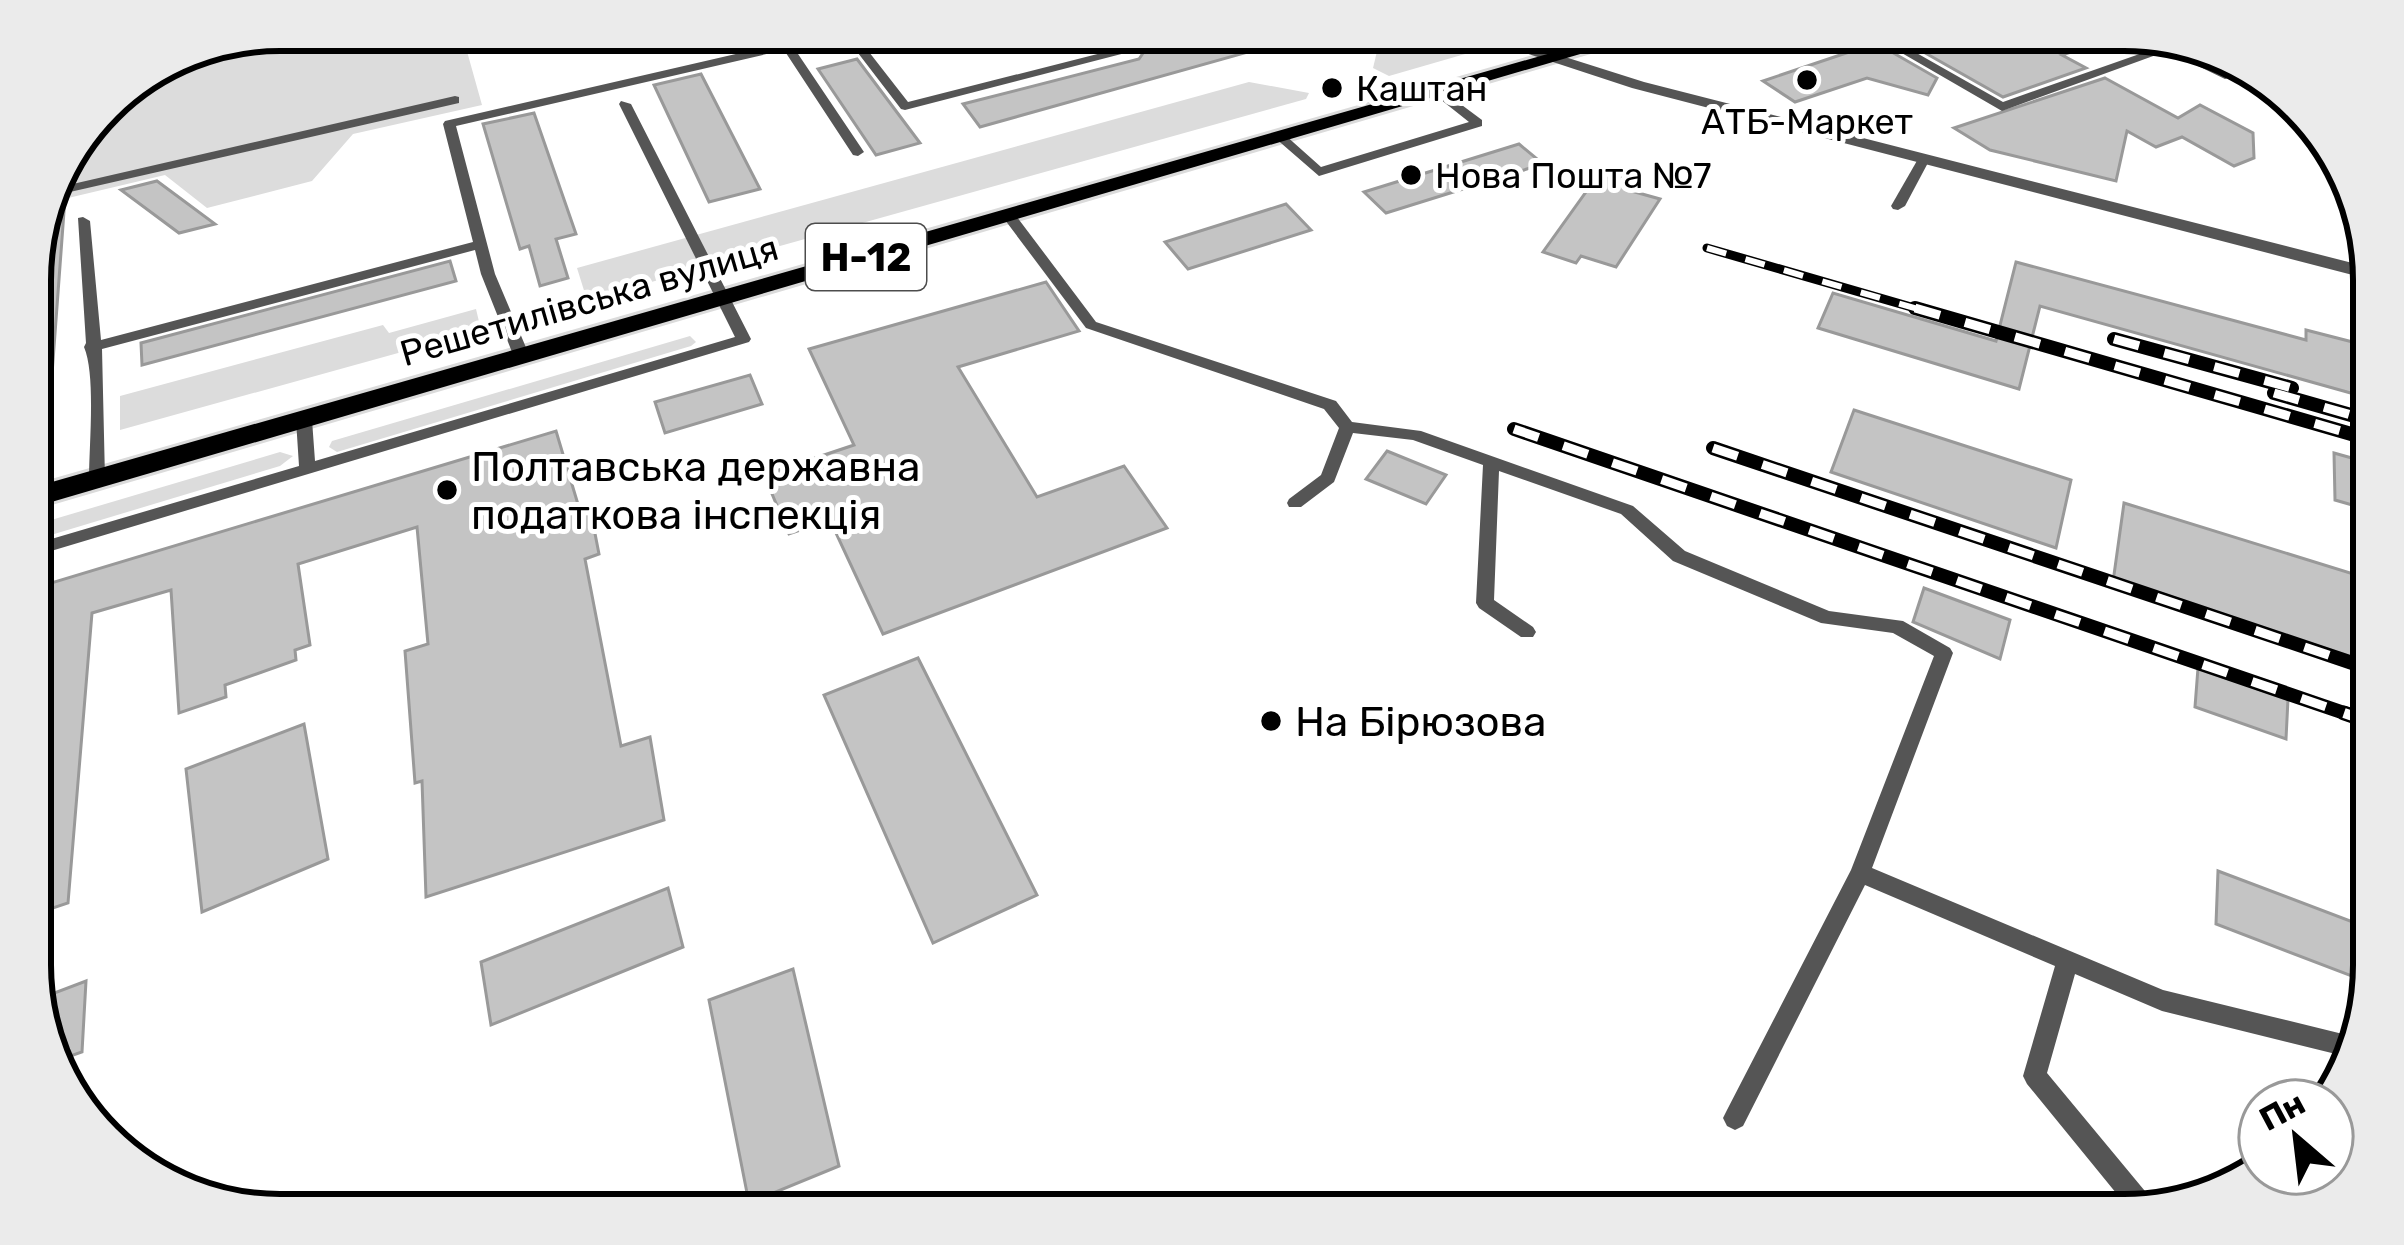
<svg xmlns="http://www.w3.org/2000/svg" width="2404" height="1245" font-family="Rubik,sans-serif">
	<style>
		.green { fill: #dcdcdc }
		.building { fill: #c4c4c4; stroke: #999; stroke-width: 3 }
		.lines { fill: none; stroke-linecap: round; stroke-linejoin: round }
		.primary-casing { stroke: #dbdbdb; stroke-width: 6 }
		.lane { fill: #555; fill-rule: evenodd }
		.street { fill: #555; fill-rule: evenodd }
		.primary { fill: #000; fill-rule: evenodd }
		.rail-far2-casing { stroke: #000; stroke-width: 9 }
		.rail-far1-casing { stroke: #000; stroke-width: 14 }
		.rail-casing { stroke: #000; stroke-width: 15 }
		.rail-far2 { stroke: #fff; stroke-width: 6; stroke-dasharray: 20; stroke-linecap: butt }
		.rail-far1 { stroke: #fff; stroke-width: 9; stroke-dasharray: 26; stroke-linecap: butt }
		.rail { stroke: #fff; stroke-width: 10; stroke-dasharray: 33; stroke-linecap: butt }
		.poi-dot { fill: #000; stroke: #fff; stroke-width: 4.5 }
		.labels { text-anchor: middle; stroke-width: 10; stroke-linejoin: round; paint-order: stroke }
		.far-poi-label { font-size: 36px; fill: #000; stroke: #fff; text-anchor: start }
		.far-street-label { font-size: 36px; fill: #000; stroke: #fff }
		.shield { fill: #fff; stroke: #4c4c4c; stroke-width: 3 }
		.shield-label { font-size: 39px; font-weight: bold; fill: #000 }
		.poi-label { font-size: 42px; fill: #000; stroke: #fff; text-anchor: start }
		.rim { fill: none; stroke: #000; stroke-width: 6 }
	</style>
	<rect width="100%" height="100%" fill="#fff"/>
	<g class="green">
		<path d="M280,30H461L482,105L353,134L312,181L207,208L165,175L47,203C64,141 125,69 187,48C216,38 250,36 280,30Z"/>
		<path d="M1415,30H1439L1472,44V52L1389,76L1373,68L1380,39Z"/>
		<path d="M1249,82L1309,93L1306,99L587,300L577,268Z"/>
		<path d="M476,309L481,330L120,430V396L383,325L389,333Z"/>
		<path d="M690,336L696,342L691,346L337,452L329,447L332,441Z"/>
		<path d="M280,452L293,456L280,466L31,541V526Z"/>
	</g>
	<g class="building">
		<path d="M1159,30H1240L1291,40L980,127L963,104L1139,59Z"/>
		<path d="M1919,30H2121L2122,35L2062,55L2086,68L2003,97L1897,37Z"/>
		<path d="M1876,43L1937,78L1928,95L1867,78L1795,102L1763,81Z"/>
		<path d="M857,59L920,143L876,155L818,69Z"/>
		<path d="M701,74L760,189L709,202L654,85Z"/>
		<path d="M2105,78L2178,118L2200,105L2253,133L2254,158L2234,166L2182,137L2156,147L2127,131L2116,181L1990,150L1954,128Z"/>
		<path d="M534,113L576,234L556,239L568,278L540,286L529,246L520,249L483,124Z"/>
		<path d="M1519,144L1543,164L1386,213L1364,192Z"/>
		<path d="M1601,171L1641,183L1635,192L1660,199L1616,267L1581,256L1576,263L1543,252Z"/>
		<path d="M157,181L215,224L179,233L121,190Z"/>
		<path d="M65,198L51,388L31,387V263L47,201Z"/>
		<path d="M1286,204L1311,230L1188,269L1165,242Z"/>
		<path d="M450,261L456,281L142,365L141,343Z"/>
		<path d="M2016,262L2306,340V330L2372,347V399L2040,306L2019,389L1818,328L1833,293L1996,341Z"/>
		<path d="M1046,282L1079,331L958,367L1037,497L1124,466L1167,528L883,634L830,520L789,534L764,475L854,445L809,349Z"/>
		<path d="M750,375L762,404L665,433L655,402Z"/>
		<path d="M1854,410L2071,480L2056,548L1831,472Z"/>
		<path d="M556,431L580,511L590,508L599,554L585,559L621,746L650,737L664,820L426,897L422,781L415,783L405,651L428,644L417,527L298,564L310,645L295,650L296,660L225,685L226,697L179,713L171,590L92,613L68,903L32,915L31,589Z"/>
		<path d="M1387,451L1446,475L1426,504L1366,479Z"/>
		<path d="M2334,453L2373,464V511L2335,500Z"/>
		<path d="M2124,503L2373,580V666L2113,582Z"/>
		<path d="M1924,588L2010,620L2000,659L1913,622Z"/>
		<path d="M918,658L1037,895L933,943L824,695Z"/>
		<path d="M2198,668L2288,699L2286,739L2195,707Z"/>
		<path d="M304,724L328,859L202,912L186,769Z"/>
		<path d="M2218,871L2374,930L2370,983L2216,924Z"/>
		<path d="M668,888L683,947L491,1025L481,962Z"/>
		<path d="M793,969L839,1166L749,1203L709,1000Z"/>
		<path d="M86,981L82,1052L56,1061L33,1001Z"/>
	</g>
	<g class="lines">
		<g class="primary-casing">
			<path id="primary" d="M1631,30H1662L31,508V488Z"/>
		</g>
		<g class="lane">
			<path d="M840,30H861L855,34L908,102L1125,47L1138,30H1150L1133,51L905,110L901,109L845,36L794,48L864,152L858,156L853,155L784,50L456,126L495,274L530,357L527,360L522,362L514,357L481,274L475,250L102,349L105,479L97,485L91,483L89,479C89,445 96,375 84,347L86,343L78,218L83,217L90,221L101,340L473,242L443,124L445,121Z"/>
			<path d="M1862,30H1876L2003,102L2168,44L2226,71L2245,64L2251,70L2225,79L2167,51L2002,111Z"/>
			<path d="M1439,88L1482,120V126L1319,176L1274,137L1284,134L1321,167L1469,122L1435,95V89Z"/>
			<path d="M455,96L459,97V103L48,197L51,189Z"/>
			<path d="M621,101L631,104L751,339L749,342L31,557V545L299,466L296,420L298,416H310L312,420L315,461L735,337L619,104Z"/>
			<path d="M1924,155L1930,159L1905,206L1898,210L1893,209L1891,206L1918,159Z"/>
			<path d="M1009,212L1014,213L1096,322L1336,401L1352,422L1421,431L1633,506L1685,551L1829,611L1903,621L1950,648L1953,653L1872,868L2163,990L2355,1037L2352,1058L2162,1011L2075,974L2047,1073L2159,1208L2134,1215L2027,1084L2023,1076L2055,966L1865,885L1743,1126L1735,1130L1727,1126L1723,1118L1727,1110L1851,870L1934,656L1893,633L1821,623L1673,561L1621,514L1499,471L1494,600L1533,627L1536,632L1533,637H1521L1479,608L1476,603L1483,465L1413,440L1353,433L1334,482L1301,507H1289L1287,503L1289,499L1321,475L1339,428L1324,409L1086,328L1002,216Z"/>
		</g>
		<path class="street" d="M1456,30H1480L1644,82L2372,268V280L1632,88Z"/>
		<use href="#primary" class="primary"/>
		<g class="rail-far2-casing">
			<path id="rail-far2" d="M1707,248L1925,311"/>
		</g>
		<g class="rail-far1-casing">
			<g id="rail-far1">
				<path d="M1915,308L2372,440"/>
				<path d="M2114,339L2292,388"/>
				<path d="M2274,393L2372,421"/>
				<path d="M1514,429L2353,716"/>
				<path d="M1713,448L2373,670"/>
			</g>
		</g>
		<g class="rail-casing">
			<path id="rail" d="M2344,713L2373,723"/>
		</g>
		<use href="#rail-far2" class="rail-far2"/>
		<use href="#rail-far1" class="rail-far1"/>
		<use href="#rail" class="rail"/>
	</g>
	<g class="poi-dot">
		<circle cx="1807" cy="80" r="12"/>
		<circle cx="1332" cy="88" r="12"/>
		<circle cx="1411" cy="175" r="12"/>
		<circle cx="447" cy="490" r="12"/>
		<circle cx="1271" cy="721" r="12"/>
	</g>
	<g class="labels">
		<g class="far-poi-label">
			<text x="1356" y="101">Каштан</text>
			<text x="1807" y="134" text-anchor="middle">АТБ-Маркет</text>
			<text x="1435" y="188">Нова Пошта №7</text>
		</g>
		<g class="far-street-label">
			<text transform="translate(589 300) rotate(-16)" y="13">Решетилівська вулиця</text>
		</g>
		<rect class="shield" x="806" y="224" width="120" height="66" rx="9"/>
		<g class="shield-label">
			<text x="866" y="271">Н-12</text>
		</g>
		<g class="poi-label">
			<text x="471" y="481">Полтавська державна<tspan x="471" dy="48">податкова інспекція</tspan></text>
			<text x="1295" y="736">На Бірюзова</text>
		</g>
	</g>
	<path d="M0 0H2404V1245H0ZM280 51H2124A229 229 0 0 1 2353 280V965A229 229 0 0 1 2124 1194H280A229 229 0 0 1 51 965V280A229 229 0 0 1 280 51Z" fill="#ebebeb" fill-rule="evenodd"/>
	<path class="rim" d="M280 51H2124A229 229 0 0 1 2353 280V965A229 229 0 0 1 2124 1194H280A229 229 0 0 1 51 965V280A229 229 0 0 1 280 51Z"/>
	<g transform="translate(2296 1137) rotate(332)"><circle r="57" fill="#ffffff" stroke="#999999" stroke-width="3"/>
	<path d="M0-9L21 45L0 30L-21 45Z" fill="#000000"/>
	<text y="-18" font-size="33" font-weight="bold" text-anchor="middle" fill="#000000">Пн</text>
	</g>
</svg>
